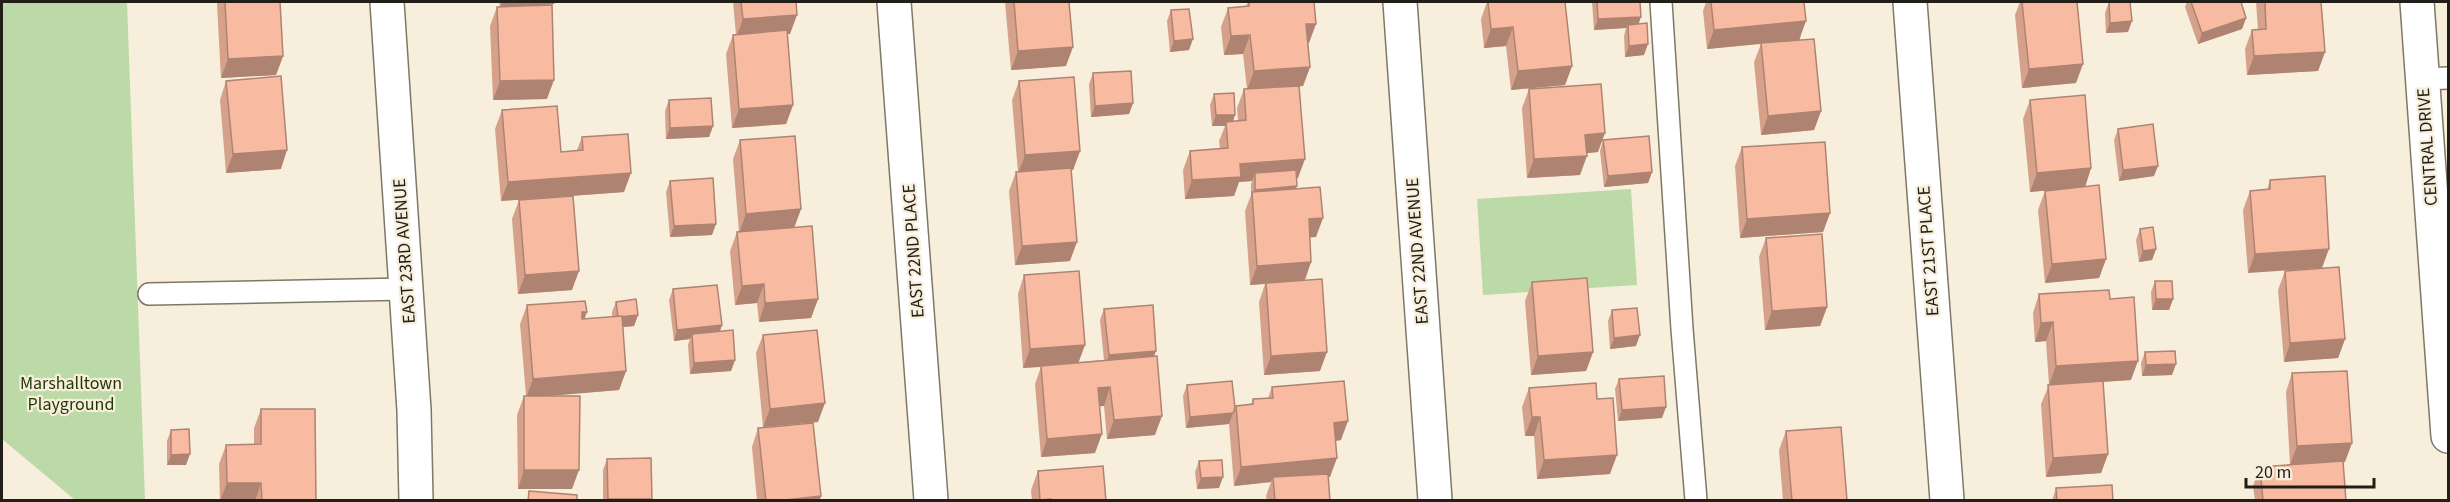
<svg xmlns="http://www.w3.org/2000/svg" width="2450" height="502" font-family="'Source Sans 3',sans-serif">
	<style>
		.green { fill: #bcdaa7 }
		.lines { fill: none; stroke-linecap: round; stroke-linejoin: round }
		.service-casing { stroke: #7f7867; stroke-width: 24 }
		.minor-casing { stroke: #7f7867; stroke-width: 36 }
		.service { stroke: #fff; stroke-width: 21 }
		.minor { stroke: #fff; stroke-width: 33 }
		.wall { fill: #d5a18a }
		.shaded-wall { fill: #ae8371 }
		.building { fill: #f8bba1; stroke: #ae8371; stroke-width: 1.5 }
		.labels { text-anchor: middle; stroke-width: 4.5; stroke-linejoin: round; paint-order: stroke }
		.street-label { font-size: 18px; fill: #221f18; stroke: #f7eedc }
		.park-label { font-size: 18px; fill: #1f3707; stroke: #f7eedc }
	</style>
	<rect width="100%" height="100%" fill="#f7eedc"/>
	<g class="green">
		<path d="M2,2H127L145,500H75L2,439Z"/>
		<path d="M1631,189L1637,285L1483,295L1477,199Z"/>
	</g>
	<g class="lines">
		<g class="service-casing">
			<g id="service">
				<path d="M1661,2L1682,329L1696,500"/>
				<path d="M2422,79L2448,78"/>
				<path d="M149,294L406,289"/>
			</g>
		</g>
		<g class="minor-casing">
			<g id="minor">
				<path d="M387,2L414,410L416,500"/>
				<path d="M894,2L931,500"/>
				<path d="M1400,2L1435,500"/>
				<path d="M1910,2L1947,500"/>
				<path d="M2417,2L2448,436"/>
			</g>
		</g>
		<use href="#service" class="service"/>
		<use href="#minor" class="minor"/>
	</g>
	<g class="wall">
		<path d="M218,2H280L283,56L276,75L221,78L217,4Z"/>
		<path d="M499,2H555L554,4L531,6L547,99L493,100L490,26L497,7H500Z"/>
		<path d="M733,2H796L790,34H787L793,105L786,124L732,128L726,54L733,35H736Z"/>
		<path d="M1005,2H1069L1066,66L1011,70Z"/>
		<path d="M1248,2H1314L1309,43H1308L1310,67L1303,86L1290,87L1298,178H1296V189L1316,237H1310L1311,262L1305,281L1320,371L1264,375L1259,302L1265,284L1250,285L1245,211L1251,195V184L1252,181L1239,182L1234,196L1185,199L1183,170L1190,151L1220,149L1219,141L1225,126H1212L1210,105L1214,94L1235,115L1233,122L1238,121L1237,108L1244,89H1247L1243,54L1224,55L1221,27L1228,8L1246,6Z"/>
		<path d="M1487,2H1565L1572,66L1565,85L1511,90L1506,46L1484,48L1481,19Z"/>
		<path d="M1592,2H1640L1638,24L1644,55L1625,57L1624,36L1626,28L1594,30Z"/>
		<path d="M1706,2H1804L1800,40L1821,111L1814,130L1761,135L1754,62L1761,44L1707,49L1703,11Z"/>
		<path d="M2020,2H2077L2076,83L2022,88L2015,15Z"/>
		<path d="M2109,2L2128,32L2106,33L2105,13Z"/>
		<path d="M2187,2H2241L2246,18L2242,29L2198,44L2185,7Z"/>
		<path d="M2256,2H2321L2325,52L2318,71L2247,75L2245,49L2252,30H2258Z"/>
		<path d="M1171,10L1189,50L1170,52L1167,21Z"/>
		<path d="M1093,73L1133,103L1129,114L1091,117L1089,84Z"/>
		<path d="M226,81L281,169L226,173L220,100Z"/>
		<path d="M1019,81L1080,151L1073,170H1071L1070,261L1015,265L1009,191L1016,172H1018L1012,100Z"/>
		<path d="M1529,89L1598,152L1587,153L1580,175L1527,178L1522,108Z"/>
		<path d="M669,100L713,126L709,137L666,139L665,111Z"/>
		<path d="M2030,100L2091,168L2085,187L2106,259L2099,278L2045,283L2038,210L2045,191L2053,190L2030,192L2023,119Z"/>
		<path d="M502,110L561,152L577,150L582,137L624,192L501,201L495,129Z"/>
		<path d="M2118,129L2154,176L2119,181L2114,140Z"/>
		<path d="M740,140L801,209L794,228L818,299L811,318L759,322L757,303L735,305L730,251L737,232H739L733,159Z"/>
		<path d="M1603,140L1652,172L1648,183L1604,187L1600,151Z"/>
		<path d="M1742,147L1830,213L1823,232L1740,238L1735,166Z"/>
		<path d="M2325,176L2248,273L2243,210L2250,191L2267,190L2270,180Z"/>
		<path d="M670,181L712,235L670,237L666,192Z"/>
		<path d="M519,200L572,290L518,294L512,219Z"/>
		<path d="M2140,229L2156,249L2152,260L2139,262L2136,240Z"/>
		<path d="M1766,238L1827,307L1820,326L1765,330L1759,257Z"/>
		<path d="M2285,271L2345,339L2338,358L2284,362L2278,290Z"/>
		<path d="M1024,275L1079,362L1104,360L1100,320L1104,309L1154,356L1155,435L1107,439L1104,406H1100L1095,453L1041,457L1035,384L1041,367L1023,368L1018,294Z"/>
		<path d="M2155,281L2173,299L2169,310H2152L2151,292Z"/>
		<path d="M1532,282L1593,352L1586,371L1531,375L1525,301Z"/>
		<path d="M673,289L722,325L720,331L735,360L731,371L690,374L688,345L690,339L674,341L669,300Z"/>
		<path d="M2039,294L2110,299L2131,380L2103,382L2108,454L2101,473L2046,477L2041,404L2049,385L2046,341L2035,342L2033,313Z"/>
		<path d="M616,302L638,315L634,326L623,327L626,371L619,390L540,396L572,489H518L517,415L524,396H526L520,324L527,305L584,319L612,317V312Z"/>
		<path d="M1612,310L1636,346L1610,349L1608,321Z"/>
		<path d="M763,335L818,422L763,427L756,353Z"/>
		<path d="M2145,352L2172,375L2142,376L2141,363Z"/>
		<path d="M2292,373L2345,462H2343L2346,501H2255L2253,486L2260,467L2290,465L2286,392Z"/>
		<path d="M1619,379L1662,418L1618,421L1615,389Z"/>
		<path d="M1187,385L1235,408L1251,405L1253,399L1268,398L1272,387L1341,440L1336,441L1330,477H1328L1330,501H1267L1266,496L1271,482L1234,486L1229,424L1186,428L1183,396Z"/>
		<path d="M1529,388L1597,399L1610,474L1537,479L1534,436H1525L1522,407Z"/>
		<path d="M261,409L316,501H220L219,464L226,445L254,444V428Z"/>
		<path d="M758,428L821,496L819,501H757L752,447Z"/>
		<path d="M171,430L186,465H167V441Z"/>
		<path d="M1786,431L1847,501H1783L1779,450Z"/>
		<path d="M607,459L652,499L651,501H603V470Z"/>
		<path d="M1199,461L1219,488L1197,489L1195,472Z"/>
		<path d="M1038,471L1106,501H1032L1031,490Z"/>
		<path d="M2056,488L2113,501H2052Z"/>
	</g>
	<g class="shaded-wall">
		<path d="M502,2H555L554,4L500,8Z"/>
		<path d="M797,15L790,34L736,38L743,19Z"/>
		<path d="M1641,17L1637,28L1628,25L1626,28L1594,30L1598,19Z"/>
		<path d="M2246,18L2242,29L2198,44L2202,33Z"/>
		<path d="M1806,21L1799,40L1707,49L1714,30Z"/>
		<path d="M2132,21L2128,32L2106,33L2110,23Z"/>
		<path d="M1306,24H1316L1309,43H1299Z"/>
		<path d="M1513,27L1506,46L1484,48L1491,29Z"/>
		<path d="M1250,35L1243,54L1224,55L1231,36Z"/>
		<path d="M1193,39L1189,50L1170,52L1174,41Z"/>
		<path d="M1648,44L1644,55L1625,57L1629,46Z"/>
		<path d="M1073,47L1066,66L1011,70L1018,51Z"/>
		<path d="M2325,52L2318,71L2247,75L2254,56Z"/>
		<path d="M283,56L276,75L221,78L228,59Z"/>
		<path d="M2083,64L2076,83L2022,88L2029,69Z"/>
		<path d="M1572,66L1565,85L1511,90L1518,71Z"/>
		<path d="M1310,67L1303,86L1247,90L1254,71Z"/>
		<path d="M554,80L547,99L493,100L500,81Z"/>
		<path d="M1133,103L1129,114L1091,117L1095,106Z"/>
		<path d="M793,105L786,124L732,128L739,109Z"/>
		<path d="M1821,111L1814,130L1761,135L1768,116Z"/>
		<path d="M1216,115H1235L1231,126L1226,122L1225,126H1212Z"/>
		<path d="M713,126L709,137L666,139L670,128Z"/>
		<path d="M1605,133L1598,152L1579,154L1585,135Z"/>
		<path d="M287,150L281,169L226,173L233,154Z"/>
		<path d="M1080,151L1073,170L1018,174L1025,155Z"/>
		<path d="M1587,156L1580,175L1527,178L1534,159Z"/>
		<path d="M1305,159L1298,178L1255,181V173L1252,181L1239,182L1234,196L1185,199L1192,180L1240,164Z"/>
		<path d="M2158,166L2154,176L2119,181L2123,170Z"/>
		<path d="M2091,168L2085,187L2030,192L2037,173Z"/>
		<path d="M1652,172L1648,183L1604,187L1608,176Z"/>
		<path d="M631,173L624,192L501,201L508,182Z"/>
		<path d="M1297,186L1293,197H1253L1255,190Z"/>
		<path d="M801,209L794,228L739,233L746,214Z"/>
		<path d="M1830,213L1823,232L1740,238L1747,219Z"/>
		<path d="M1323,218L1316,237L1302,238L1309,219Z"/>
		<path d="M716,224L712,235L670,237L674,226Z"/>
		<path d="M1077,242L1070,261L1015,265L1022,246Z"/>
		<path d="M2156,249L2152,260L2139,262L2143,251Z"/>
		<path d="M2329,249L2322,268L2248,273L2255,254Z"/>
		<path d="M2106,259L2099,278L2045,283L2052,264Z"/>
		<path d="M1311,262L1304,281L1250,285L1257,266Z"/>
		<path d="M579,271L572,290L518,294L525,275Z"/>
		<path d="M764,284L757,303L735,305L742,286Z"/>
		<path d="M818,299L811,318L759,322L765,303Z"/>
		<path d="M2156,299H2173L2169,310H2152Z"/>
		<path d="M1827,307L1820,326L1765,330L1772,311Z"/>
		<path d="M582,312H587L580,331Z"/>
		<path d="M638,315L634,326L614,328L618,317Z"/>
		<path d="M2053,322L2046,341L2035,342L2041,323Z"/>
		<path d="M722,325L718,336L692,334L690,339L674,341L677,330Z"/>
		<path d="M1640,335L1636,346L1610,349L1614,338Z"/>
		<path d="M2345,339L2338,358L2284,362L2290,343Z"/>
		<path d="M1085,345L1078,364L1023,368L1030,349Z"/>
		<path d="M1156,351L1152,362L1105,366L1109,355Z"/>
		<path d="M1327,352L1320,371L1264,375L1271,356Z"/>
		<path d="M1593,352L1586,371L1531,375L1538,356Z"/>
		<path d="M735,360L731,371L690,374L694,363Z"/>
		<path d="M2138,361L2131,380L2049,385L2056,366Z"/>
		<path d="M2176,364L2172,375L2142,376L2146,365Z"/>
		<path d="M626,371L619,390L526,398L533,379Z"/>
		<path d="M1110,387L1104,406L1091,407L1098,388Z"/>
		<path d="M825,403L818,422L763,427L770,409Z"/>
		<path d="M1666,407L1662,418L1618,421L1622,410Z"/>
		<path d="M1233,413L1229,424L1186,428L1190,417Z"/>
		<path d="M1162,416L1155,435L1107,439L1114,420Z"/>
		<path d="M1532,417H1540L1534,436H1525Z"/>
		<path d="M1348,421L1341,440L1327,442L1334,423Z"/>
		<path d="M1102,434L1095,453L1041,457L1047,439Z"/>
		<path d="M2352,443L2345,462L2290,465L2297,446Z"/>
		<path d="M190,454L186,465H167L171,455Z"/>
		<path d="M2108,454L2101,473L2046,477L2053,458Z"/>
		<path d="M1617,455L1610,474L1537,479L1544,460Z"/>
		<path d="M1337,458L1330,477L1273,482V477L1271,482L1234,486L1241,467Z"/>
		<path d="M524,470H579L572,489H518Z"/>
		<path d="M1223,477L1219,488L1197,489L1201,478Z"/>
		<path d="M227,483H261L255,501H220Z"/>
		<path d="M821,496L819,501H776Z"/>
		<path d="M608,499H652L651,501H607Z"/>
	</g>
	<g class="building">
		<path d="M225,2H280L283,56L228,59Z"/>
		<path d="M741,2H796L797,15L743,19Z"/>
		<path d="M1014,2H1069L1073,47L1018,51Z"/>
		<path d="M1249,2H1314L1316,24H1306L1310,67L1254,71L1250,35L1231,36L1228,8L1249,6Z"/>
		<path d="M1488,2H1565L1572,66L1518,71L1513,27L1491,29Z"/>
		<path d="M1597,2H1640L1641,17L1598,19Z"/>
		<path d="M1711,2H1804L1806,21L1714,30Z"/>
		<path d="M2022,2H2077L2083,64L2029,69Z"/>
		<path d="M2109,2H2130L2132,21L2110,23Z"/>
		<path d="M2191,2H2241L2246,18L2202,33Z"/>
		<path d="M2265,2H2321L2325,52L2254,56L2252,30L2266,29Z"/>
		<path d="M552,5L554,80L500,81L497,7Z"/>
		<path d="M1189,9L1193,39L1174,41L1171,10Z"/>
		<path d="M1647,23L1648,44L1629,46L1628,25Z"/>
		<path d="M787,30L793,105L739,109L733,35Z"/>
		<path d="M1814,39L1821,111L1768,116L1761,43Z"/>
		<path d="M1131,71L1133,103L1095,106L1093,73Z"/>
		<path d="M281,76L287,150L233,154L226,81Z"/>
		<path d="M1074,77L1080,151L1025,155L1019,81Z"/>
		<path d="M1601,84L1605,133L1585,135L1587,156L1534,159L1529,89Z"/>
		<path d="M1299,86L1305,159L1240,164L1241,177L1192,180L1190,151L1228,148L1226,122L1246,120L1244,89Z"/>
		<path d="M1234,93L1235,115H1216L1214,94Z"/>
		<path d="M2085,95L2091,168L2037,173L2030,100Z"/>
		<path d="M711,98L713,126L670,128L669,100Z"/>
		<path d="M557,106L561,152L583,150L582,137L628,134L631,173L508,182L502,110Z"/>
		<path d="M2153,124L2158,166L2123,170L2118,129Z"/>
		<path d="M795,136L801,209L746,214L740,140Z"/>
		<path d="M1649,136L1652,172L1608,176L1603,140Z"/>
		<path d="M1825,142L1830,213L1747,219L1742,147Z"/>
		<path d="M1071,168L1077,242L1022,246L1016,172Z"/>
		<path d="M1296,170L1297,186L1255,190V173Z"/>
		<path d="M2325,176L2329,249L2255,254L2250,191L2270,189V180Z"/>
		<path d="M713,178L716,224L674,226L670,181Z"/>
		<path d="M2099,185L2106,259L2052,264L2045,191Z"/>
		<path d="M1320,187L1323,218L1309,219L1311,262L1257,266L1252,192Z"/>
		<path d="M573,196L579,271L525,275L519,200Z"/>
		<path d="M812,226L818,299L765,303L764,284L742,286L737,232Z"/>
		<path d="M2153,227L2156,249L2143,251L2140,229Z"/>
		<path d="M1822,234L1827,307L1772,311L1766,238Z"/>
		<path d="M2339,267L2345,339L2290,343L2285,271Z"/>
		<path d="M1079,271L1085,345L1030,349L1024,275Z"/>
		<path d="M1587,278L1593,352L1538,356L1532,282Z"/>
		<path d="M1322,279L1327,352L1271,356L1266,283Z"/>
		<path d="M2155,281H2172L2173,299H2156Z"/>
		<path d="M717,285L722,325L677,330L673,289Z"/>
		<path d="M2109,290L2110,299L2134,297L2138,361L2056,366L2053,322L2041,323L2039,294Z"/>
		<path d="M636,299L638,315L618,317L616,302Z"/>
		<path d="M585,301L587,312H582V319L622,316L626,371L533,379L527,305Z"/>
		<path d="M1153,305L1156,351L1109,355L1104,309Z"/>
		<path d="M1637,308L1640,335L1614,338L1612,310Z"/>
		<path d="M733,330L735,360L694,363L692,334Z"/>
		<path d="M817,330L825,403L770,409L763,335Z"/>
		<path d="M2175,351L2176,364L2146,365L2145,352Z"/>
		<path d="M1157,356L1162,416L1114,420L1110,387L1098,388L1102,434L1047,439L1041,366Z"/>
		<path d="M2347,371L2352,443L2297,446L2292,373Z"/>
		<path d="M1664,376L1666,407L1622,410L1619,379Z"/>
		<path d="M1232,381L1235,408L1233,413L1190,417L1187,385Z"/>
		<path d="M1344,381L1348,421L1334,423L1337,458L1241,467L1236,406L1253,404V399L1273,398L1272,387Z"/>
		<path d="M2103,381L2108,454L2053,458L2048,385Z"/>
		<path d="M1596,383L1597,399L1613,398L1617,455L1544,460L1540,417H1532L1529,388Z"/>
		<path d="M524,396H580L579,470H524Z"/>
		<path d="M261,409H315L316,501H262L261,483H227L226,445L261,444Z"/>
		<path d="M813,423L821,496L776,501H766L758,428Z"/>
		<path d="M1841,427L1847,500L1792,501L1786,431Z"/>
		<path d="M189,429L190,454L171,455V430Z"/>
		<path d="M651,458L652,499H608L607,459Z"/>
		<path d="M1222,460L1223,477L1201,478L1199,461Z"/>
		<path d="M2343,461L2346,501H2263L2260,467Z"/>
		<path d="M1103,466L1106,501H1051V499L1040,500L1038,471Z"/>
		<path d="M1328,474L1330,501H1275L1273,477Z"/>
		<path d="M2112,485L2113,501H2057L2056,488Z"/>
		<path d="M529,491L577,495V501H528Z"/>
	</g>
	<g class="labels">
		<g class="street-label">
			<text transform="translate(2427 147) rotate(-94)" y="6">CENTRAL DRIVE</text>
			<text transform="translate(404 251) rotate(-94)" y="6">EAST 23RD AVENUE</text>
			<text transform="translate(913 251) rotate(-94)" y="6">EAST 22ND PLACE</text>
			<text transform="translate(1417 251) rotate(-94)" y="6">EAST 22ND AVENUE</text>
			<text transform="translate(1928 251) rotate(-94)" y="6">EAST 21ST PLACE</text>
		</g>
		<g class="park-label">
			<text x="71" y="389">Marshalltown<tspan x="71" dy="21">Playground</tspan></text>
		</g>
	</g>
	<rect width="2450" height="502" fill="none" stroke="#221f18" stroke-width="6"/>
	<path d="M2246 478v9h128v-9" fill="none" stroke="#221f18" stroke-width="3"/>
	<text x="2255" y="478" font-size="18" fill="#221f18" stroke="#f7eedc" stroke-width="4.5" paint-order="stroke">20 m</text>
</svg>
